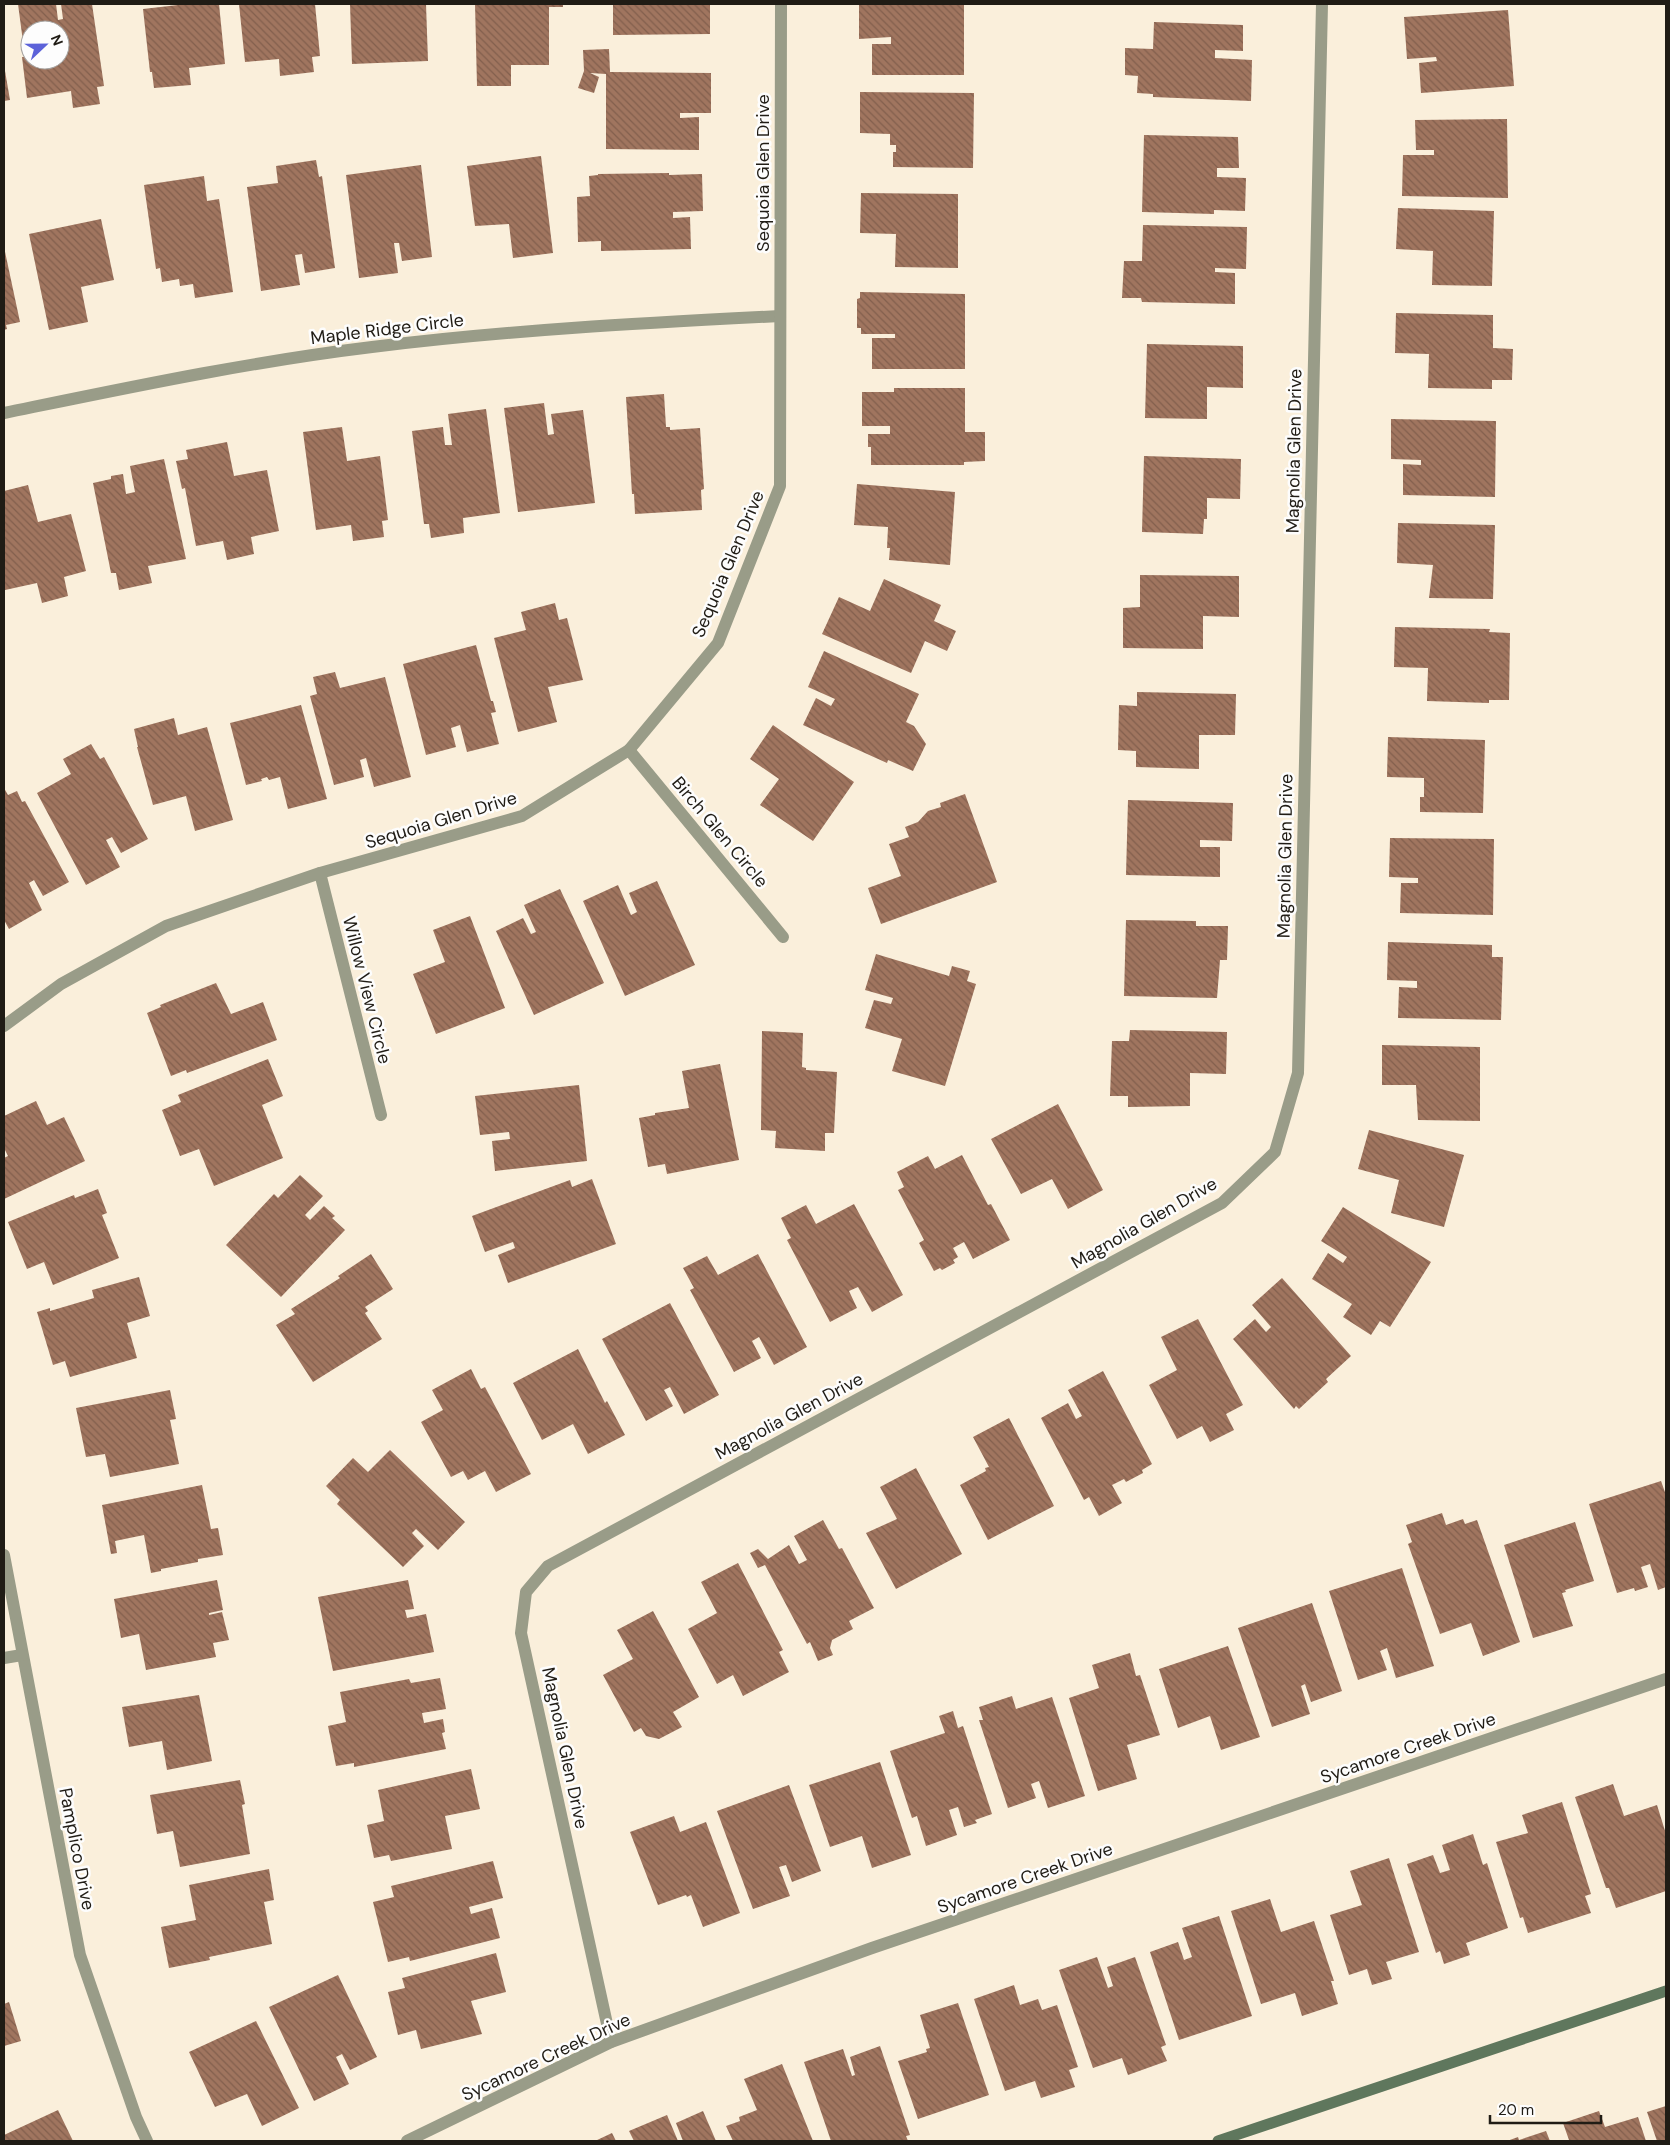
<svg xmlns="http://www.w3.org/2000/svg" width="1670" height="2145" font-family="'DM Sans',sans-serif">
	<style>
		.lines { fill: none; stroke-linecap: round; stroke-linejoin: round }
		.stream { stroke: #5f775d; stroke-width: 11 }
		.building { fill: url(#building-back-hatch); fill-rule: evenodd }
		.minor { stroke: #999c88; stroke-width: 12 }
		.labels { text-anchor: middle; stroke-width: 5; stroke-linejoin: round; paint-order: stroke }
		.street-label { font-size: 18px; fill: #201c15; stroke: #fdfdfd }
	</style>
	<defs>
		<pattern id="building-back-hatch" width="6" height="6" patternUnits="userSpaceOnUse" patternTransform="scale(1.25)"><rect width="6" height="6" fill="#a0755f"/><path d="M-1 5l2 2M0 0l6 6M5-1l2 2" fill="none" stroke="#825f4d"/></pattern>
	</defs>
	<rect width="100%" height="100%" fill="#faefdb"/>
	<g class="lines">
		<path class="stream" d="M1218,2141L1666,1991"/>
	</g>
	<g class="building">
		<path d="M18,4H56L58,20L63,19L61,4H92L104,86L97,87L100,104L73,108L71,91L27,98L22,57H25ZM30,30H60V60H30Z"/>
		<path d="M178,4H219L225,64L189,68L191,85L154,88L152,72H150L143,9L178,5Z"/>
		<path d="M239,4H315L320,56L312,57L314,72L280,76L279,59L245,62Z"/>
		<path d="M350,4H426L428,61L352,64Z"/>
		<path d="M475,4H563V7H549V65H511V86H477Z"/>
		<path d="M613,4H710V34L613,35Z"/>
		<path d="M859,4H964V75H872V44H891V37L859,39Z"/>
		<path d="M1508,10L1514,86L1421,93L1419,63L1437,61L1436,57L1407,59L1404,17Z"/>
		<path d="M1154,22L1243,25V51L1215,50V58L1252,60L1251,101L1153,97V94L1137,93L1138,76L1125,75V48L1153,49Z"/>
		<path d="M609,49L610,72L711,73V113H680V118L699,117V150L606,149V74L590,73L599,77L594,93L578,88L584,71L583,50Z"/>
		<path d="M4,65L10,100L4,101Z"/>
		<path d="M860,92L974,93L973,168L893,167V152H896V145H890V134L860,133Z"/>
		<path d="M1507,119L1508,198L1402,196L1403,155H1434V150H1416L1415,120Z"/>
		<path d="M1144,135L1238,137L1239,168H1217V177L1246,178L1245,211L1214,210V214L1142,212Z"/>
		<path d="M541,156L553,253L513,258L509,224L475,226L467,166Z"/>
		<path d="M316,160L319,177L322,176L335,268L305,273L302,254L295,255L300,285L261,291L247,187L278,183L276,166Z"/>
		<path d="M421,165L432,257L402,261L399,243H394L398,273L359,278L346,175Z"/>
		<path d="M669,173V175L702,174L703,211L673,212V218L690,217L691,249L601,251V241L578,242L577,197L590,196L589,176L598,175V174Z"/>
		<path d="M204,176L207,201L219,199L233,292L195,298L193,284L180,286L179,279L162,282L160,268L156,269L144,185Z"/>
		<path d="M861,193L958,194V268L895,267L896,234L860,233Z"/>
		<path d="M1398,208L1494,211L1492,286L1432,285L1433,251L1396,249Z"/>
		<path d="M101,219L114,280L81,287L88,322L49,330L29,234Z"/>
		<path d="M1143,225L1247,227L1246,269L1215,268V272L1235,273V304L1142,302L1141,298H1122L1124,261H1142Z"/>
		<path d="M4,247L20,322L6,325L7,329L4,330Z"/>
		<path d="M860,292L965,294V369H872V338H895V334H861V328H857V299L860,298Z"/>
		<path d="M1396,313L1493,315V348L1513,349L1512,380H1492V389L1428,388L1429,354L1395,353Z"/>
		<path d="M1147,344L1243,346V388L1207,387V419L1145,418Z"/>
		<path d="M894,388H965V432H985V461L964,462V465H871V447H868V434H890V426H862V392H894Z"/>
		<path d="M664,394L666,427H670V430L700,428L704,489L701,490L702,510L635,514L634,494H632L626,397Z"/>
		<path d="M544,403L548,435L554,434L551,414L583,410L595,503L518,512L504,408Z"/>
		<path d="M486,409L500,513L463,518L464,533L431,538L429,524H424L412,431L443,427L445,445H452L448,414Z"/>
		<path d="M1391,419L1496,421L1495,497L1403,495V464L1421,465V460L1391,459Z"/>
		<path d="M342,427L347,461L380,456L388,520L382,521L384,537L353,541L351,525L316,530L303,432Z"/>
		<path d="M227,442L234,476L267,470L279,531L251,537L254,554L227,560L223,541L196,546L185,488L182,489L176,461L188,459L186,450Z"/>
		<path d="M1144,456L1241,459L1240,499L1207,498V519H1204L1203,534L1142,532Z"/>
		<path d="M164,459L186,559L148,566L152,583L119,590L116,573H111L93,483L111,479V476L123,474L126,494L135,492L130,466Z"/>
		<path d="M857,484L955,492L950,565L889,560L890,548H887L888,527L854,525Z"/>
		<path d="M28,485L38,522L71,514L86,571L64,577L68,596L42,603L37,583L5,590L4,586V491Z"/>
		<path d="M1398,523L1495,525L1493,599L1429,598L1433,565L1397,563Z"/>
		<path d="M1140,575L1239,576V617L1203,616V649L1123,648V608L1140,607Z"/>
		<path d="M884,579L941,605L934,621L956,631L947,651L925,641L911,673L822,634L839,597L870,611Z"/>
		<path d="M555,603L559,620L567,618L583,680L548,687L557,722L518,732L494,638L526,630L521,612Z"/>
		<path d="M1395,627L1490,629L1489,632L1510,633L1509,700H1489V703L1427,701L1428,668L1394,667Z"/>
		<path d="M476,645L491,701H493L496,712L491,713L499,744L467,752L460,725L451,728L456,747L426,755L403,664Z"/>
		<path d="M824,651L919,694L906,722L914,726L926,744L913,771L888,760L887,763L803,725L816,698L831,706L835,699L808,687Z"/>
		<path d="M335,672L340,688L385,677L411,777L374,787L366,758L360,760L364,777L334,785L310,696L317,694L313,677Z"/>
		<path d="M1137,692L1236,694L1235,735H1199V769L1136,767V751L1118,750L1119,705L1137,706Z"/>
		<path d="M301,705L327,799L288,809L280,777L269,780L267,777L261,779L262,781L246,785L230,723Z"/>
		<path d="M174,718L178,735L207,727L233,820L195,831L186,796L153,805L137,747H138L134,729Z"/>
		<path d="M773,725L854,782L813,841L760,805L779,779L750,759Z"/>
		<path d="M1388,737L1485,740L1483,813L1420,812V797H1424V778L1387,777Z"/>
		<path d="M91,744L100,759L104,757L148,839L121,853L112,837L106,840L120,867L86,885L37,793L71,774L63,759Z"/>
		<path d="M4,788L8,795L17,791L22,802L25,801L69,882L43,896L34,880L29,883L26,877L42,910L9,929L4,920Z"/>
		<path d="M965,794L997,882L881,924L868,888L901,876L889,844L909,837L905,827L918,822L928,811L941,807L940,803Z"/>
		<path d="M1128,800L1233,803L1232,841L1200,840V847H1220V877L1126,875Z"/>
		<path d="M1390,838L1494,839L1493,915L1400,913L1401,883H1418V878L1389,877Z"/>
		<path d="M657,881L695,965L625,996L583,901L618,885L631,915L637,912L629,893Z"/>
		<path d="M560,889L604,983L534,1015L496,931L523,918L531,934L536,932L524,905Z"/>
		<path d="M470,916L505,1008L436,1034L413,974L445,962L433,930Z"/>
		<path d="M1126,920L1196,921V926H1228L1227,960H1220L1217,998L1124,996Z"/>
		<path d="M1388,942L1492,945V957H1503L1501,1020L1398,1018L1399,987L1417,988V981L1387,980Z"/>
		<path d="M876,954L949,976L952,966L970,971L967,981L976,984L945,1086L892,1071L902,1039L865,1028L874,1000L891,1004L893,998L865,990Z"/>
		<path d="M216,983L231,1014L263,1002L277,1040L187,1073L186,1070L171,1076L147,1013L161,1007L160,1005Z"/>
		<path d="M1130,1030L1227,1032L1226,1074L1190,1073V1106L1128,1107V1096H1110L1112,1041H1129Z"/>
		<path d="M762,1031L803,1033L802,1067L806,1068V1070L837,1072L834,1133H825V1151L775,1148L776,1131L761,1130Z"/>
		<path d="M1382,1045L1480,1047V1121L1418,1120L1416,1085H1382Z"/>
		<path d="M268,1059L283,1096L262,1105L283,1158L214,1186L199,1149L180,1156L162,1110L181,1102L178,1095Z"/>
		<path d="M720,1064L739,1160L667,1174L665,1164L648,1167L639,1118L655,1115V1113L689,1108L682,1071Z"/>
		<path d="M579,1085L587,1161L495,1171L492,1141L510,1139L509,1132L480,1135L475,1096Z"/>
		<path d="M36,1101L47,1125L64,1117L85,1161L4,1199V1158L8,1156L4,1148V1116Z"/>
		<path d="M1058,1104L1103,1190L1068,1209L1052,1179L1021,1194L991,1139Z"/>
		<path d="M1369,1130L1464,1155L1444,1227L1391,1213L1399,1180L1358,1169Z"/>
		<path d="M962,1155L988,1205L991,1204L1010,1240L973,1259L964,1242L953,1248L958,1257L953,1260L955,1263L942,1270L940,1268L934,1271L919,1243L924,1240L898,1190L904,1187L897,1172L928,1156L935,1169Z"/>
		<path d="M300,1175L323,1196L305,1215L310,1220L324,1206L335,1216L332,1218L345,1230L281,1297L226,1245L274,1194L278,1198Z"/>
		<path d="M592,1179L616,1244L508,1283L498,1255L515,1248L513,1242L485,1252L472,1216L570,1180L572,1187Z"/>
		<path d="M98,1189L107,1213L102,1215L119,1258L53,1285L44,1262L27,1269L8,1222L74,1195L75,1198Z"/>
		<path d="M854,1204L903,1295L872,1312L858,1287L849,1291L857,1308L830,1322L787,1240L791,1238L781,1218L806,1205L816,1224Z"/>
		<path d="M1343,1207L1431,1262L1390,1327L1380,1321L1371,1335L1343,1317L1352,1304L1312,1279L1328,1253L1343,1263L1347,1257L1321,1241Z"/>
		<path d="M371,1254L393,1289L365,1307L368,1311L365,1313L382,1339L313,1382L276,1325L295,1314L291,1309L340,1278L338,1276Z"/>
		<path d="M758,1254L807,1347L774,1365L759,1337L752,1341L761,1358L734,1372L690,1290L694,1288L683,1268L707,1256L718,1275Z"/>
		<path d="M139,1277L150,1316L127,1323L137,1358L70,1377L65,1361L53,1365L37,1312L50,1308V1311L94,1298L92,1290Z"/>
		<path d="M1282,1278L1351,1356L1326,1379L1328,1382L1299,1409L1296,1406L1294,1409L1233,1339L1255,1319L1266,1332L1271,1327L1252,1305Z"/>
		<path d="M670,1303L719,1395L684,1414L670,1387L664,1390L673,1406L646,1421L602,1339Z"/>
		<path d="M1198,1319L1243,1405L1226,1414L1234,1430L1210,1442L1202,1426L1177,1439L1149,1385L1177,1370L1161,1337Z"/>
		<path d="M578,1349L605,1403L607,1401L625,1435L588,1454L573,1424L542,1440L513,1383Z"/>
		<path d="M471,1369L481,1389L485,1387L531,1474L496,1492L485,1471L468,1480L463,1471L451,1477L421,1422L443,1410L432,1390Z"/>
		<path d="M1103,1371L1152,1464L1142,1470L1143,1473L1126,1482L1124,1479L1112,1485L1122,1503L1099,1516L1089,1497L1084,1500L1041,1418L1068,1403L1076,1419L1082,1416L1068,1390Z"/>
		<path d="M170,1390L176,1419L170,1420L179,1464L110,1477L105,1454L86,1457L76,1408Z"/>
		<path d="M1009,1418L1054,1506L988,1540L960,1485L986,1471L985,1468L989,1467L973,1437Z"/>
		<path d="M390,1450L465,1522L438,1550L416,1529L412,1533L424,1546L403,1567L337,1504L340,1500L326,1486L353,1458L368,1472Z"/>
		<path d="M916,1468L962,1554L896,1589L866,1533L897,1519L880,1487Z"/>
		<path d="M1661,1481L1666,1495V1587L1658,1590L1650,1564L1641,1567L1648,1587L1635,1591L1634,1588L1617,1593L1589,1504Z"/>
		<path d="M202,1485L211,1529L218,1528L223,1555L198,1559V1562L161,1569V1571L151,1573L144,1535L115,1541L117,1553L111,1554L102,1505Z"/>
		<path d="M1442,1513L1446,1525L1463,1519L1465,1524L1477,1520L1520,1642L1483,1656L1471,1623L1440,1634L1408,1544L1412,1542L1406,1525Z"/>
		<path d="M823,1520L839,1549L842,1548L874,1608L849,1621L853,1629L832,1640L830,1648L833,1655L818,1661L810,1642L807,1644L765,1565L758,1568L750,1553L758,1549L768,1559L789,1545L799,1564L807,1560L794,1536Z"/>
		<path d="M1575,1522L1594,1581L1565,1590L1566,1592L1562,1593L1573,1626L1533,1638L1504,1545Z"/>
		<path d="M738,1563L783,1650L779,1652L789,1672L743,1696L733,1675L717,1684L688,1629L717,1613L701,1582Z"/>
		<path d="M1402,1568L1434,1666L1396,1678L1387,1648L1380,1651L1387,1670L1358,1680L1329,1591Z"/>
		<path d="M217,1580L223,1610L209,1613V1615L222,1612L229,1640L213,1643L216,1657L146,1670L139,1634L121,1638L114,1599Z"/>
		<path d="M408,1580L414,1609L405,1610L407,1618L426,1614L434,1652L333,1671L318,1597Z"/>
		<path d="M1312,1603L1342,1691L1311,1702L1305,1684L1301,1686L1310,1714L1272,1727L1238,1628Z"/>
		<path d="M653,1611L699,1697L673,1712L682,1727L659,1739L646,1736L641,1728L634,1732L603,1675L633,1659L617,1630Z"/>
		<path d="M1228,1646L1260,1737L1221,1750L1210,1716L1178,1728L1159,1669Z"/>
		<path d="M1130,1653L1136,1676L1140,1675L1160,1735L1127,1745L1137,1779L1098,1791L1069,1698L1099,1688L1092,1665Z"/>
		<path d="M440,1678L446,1709L422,1713L424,1723L443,1719L445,1732L442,1733L446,1749L354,1767V1763L336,1766L328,1726L346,1722L340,1692L409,1679L411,1683Z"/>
		<path d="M199,1695L212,1761L167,1770L162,1741L129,1747L122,1707Z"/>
		<path d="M1012,1696L1016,1709L1052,1697L1085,1796L1048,1808L1039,1781L1031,1784L1036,1798L1008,1808L979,1720H983L979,1707Z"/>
		<path d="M953,1711L958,1728L963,1726L992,1814L975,1820L977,1823L964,1827L958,1807L949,1810L957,1835L926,1846L917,1816L912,1818L890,1751L945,1733L939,1716Z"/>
		<path d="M880,1762L911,1855L872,1868L862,1836L830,1847L809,1785Z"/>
		<path d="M471,1769L480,1809L445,1816L452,1849L391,1861L389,1855L374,1858L367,1825L384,1821L378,1790Z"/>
		<path d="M240,1780L245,1804L242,1805L250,1854L180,1867L173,1831L157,1834L150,1795Z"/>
		<path d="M1613,1784L1624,1816L1657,1805L1666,1834V1891L1616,1908L1609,1888H1606L1575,1797Z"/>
		<path d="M789,1785L821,1871L792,1882L786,1865L779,1867L790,1896L753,1909L717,1811Z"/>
		<path d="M1562,1802L1591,1894L1585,1896L1591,1913L1528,1933L1523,1917L1520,1918L1496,1842L1528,1833L1522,1815Z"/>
		<path d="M674,1816L680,1832L706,1822L740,1913L703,1927L691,1895L687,1897L686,1895L658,1905L630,1832Z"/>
		<path d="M1473,1834L1483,1865L1487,1863L1508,1928L1466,1943L1470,1955L1444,1964L1440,1951L1436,1953L1407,1864L1433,1855L1440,1873L1450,1870L1442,1845Z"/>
		<path d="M1389,1858L1419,1952L1386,1962L1392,1979L1372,1985L1367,1969L1349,1975L1330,1915L1362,1905L1350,1871Z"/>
		<path d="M493,1861L503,1898L469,1907L471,1914L492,1908L500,1938L410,1961L409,1957L388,1962L373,1902L394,1897L391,1886Z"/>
		<path d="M269,1869L274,1900L264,1902L272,1944L209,1957L210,1960L169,1968L161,1927L196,1920L189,1885Z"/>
		<path d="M1270,1899L1281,1932L1314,1921L1334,1981H1331L1338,2004L1302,2016L1295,1993L1261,2004L1231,1911Z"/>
		<path d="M1219,1916L1252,2016L1179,2040L1150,1952L1178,1942L1184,1960L1192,1957L1182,1928Z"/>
		<path d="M496,1953L506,1992L471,2001L482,2034L421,2049L416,2030L398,2035L388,1992L405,1988L402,1978Z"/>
		<path d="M1097,1957L1108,1988L1113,1986L1107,1967L1135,1957L1166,2045L1161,2047L1167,2061L1128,2075L1122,2058L1093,2068L1059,1970Z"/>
		<path d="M338,1975L377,2057L350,2070L342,2054L336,2057L349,2084L314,2101L269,2007Z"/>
		<path d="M1014,1985L1020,2005L1038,1999L1042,2010L1057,2005L1078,2067L1069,2070L1075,2087L1041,2098L1035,2081L1005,2091L974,1999Z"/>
		<path d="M9,2002L21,2041L4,2046V2004Z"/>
		<path d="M958,2003L989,2095L918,2119L898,2061L927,2052L926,2049L930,2048L920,2015Z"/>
		<path d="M256,2021L299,2108L262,2126L247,2094L215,2107L189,2052Z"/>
		<path d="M880,2046L910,2135L906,2136L908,2141H831L804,2062L843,2049L852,2076L855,2075L850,2057Z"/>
		<path d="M782,2064L813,2141H733L726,2126L740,2121L739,2117L757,2110L744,2079Z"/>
		<path d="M1666,2106V2141H1657L1647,2112Z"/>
		<path d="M58,2110L73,2141H4V2135Z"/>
		<path d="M703,2111L716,2141H683L676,2123Z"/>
		<path d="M1599,2111L1605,2127L1638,2117L1646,2141H1565L1569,2140L1563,2123Z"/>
		<path d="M667,2115L678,2141H634L629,2131Z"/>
		<path d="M1546,2131L1550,2141H1507L1518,2137L1519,2140Z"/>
		<path d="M612,2133L616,2141H595Z"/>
	</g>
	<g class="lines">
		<g class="minor">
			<path d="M4,413C126,388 248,362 372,347C507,330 643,323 780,316"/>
			<path d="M629,750L783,937"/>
			<path d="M320,873L381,1115"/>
			<path d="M4,1026L61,984L166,926L320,873L522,816L629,750L718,643L780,486L781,4"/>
			<path d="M4,1555L80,1955L136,2117L147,2141"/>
			<path d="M4,1658L22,1655"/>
			<path d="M611,2042L521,1633L526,1592L548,1566L1222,1203L1275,1152L1298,1073L1322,4"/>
			<path d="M407,2141L611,2042L872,1948L1666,1679"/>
		</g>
	</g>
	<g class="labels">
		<g class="street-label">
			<text transform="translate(763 173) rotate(-90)" y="6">Sequoia Glen Drive</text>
			<text transform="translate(387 329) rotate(-7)" y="6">Maple Ridge Circle</text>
			<text transform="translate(1294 451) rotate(-89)" y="6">Magnolia Glen Drive</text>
			<text transform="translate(728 564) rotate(-67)" y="6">Sequoia Glen Drive</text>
			<text transform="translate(441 820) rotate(-17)" y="6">Sequoia Glen Drive</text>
			<text transform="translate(720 832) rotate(50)" y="6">Birch Glen Circle</text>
			<text transform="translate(1285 856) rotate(-89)" y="6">Magnolia Glen Drive</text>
			<text transform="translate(367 990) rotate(76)" y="6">Willow View Circle</text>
			<text transform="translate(1144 1223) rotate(-30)" y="6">Magnolia Glen Drive</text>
			<text transform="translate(789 1416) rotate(-28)" y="6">Magnolia Glen Drive</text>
			<text transform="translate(565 1748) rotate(78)" y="6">Magnolia Glen Drive</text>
			<text transform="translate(1408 1748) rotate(-19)" y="6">Sycamore Creek Drive</text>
			<text transform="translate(77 1849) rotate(79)" y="6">Pamplico Drive</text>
			<text transform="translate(1025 1878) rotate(-19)" y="6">Sycamore Creek Drive</text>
			<text transform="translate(546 2057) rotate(-25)" y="6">Sycamore Creek Drive</text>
		</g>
	</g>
	<rect width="1670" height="2145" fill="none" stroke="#201c15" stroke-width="10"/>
	<g transform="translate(45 45) rotate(68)"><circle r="24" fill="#fdfdfd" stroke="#a5a3a0"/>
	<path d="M0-4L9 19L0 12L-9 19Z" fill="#5c62d9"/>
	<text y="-8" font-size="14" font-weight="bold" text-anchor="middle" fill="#201c15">N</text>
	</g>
	<path d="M1490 2115v8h111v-8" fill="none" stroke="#201c15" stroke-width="2.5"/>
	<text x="1498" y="2115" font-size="15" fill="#201c15" stroke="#fdfdfd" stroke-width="4" paint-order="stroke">20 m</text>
</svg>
